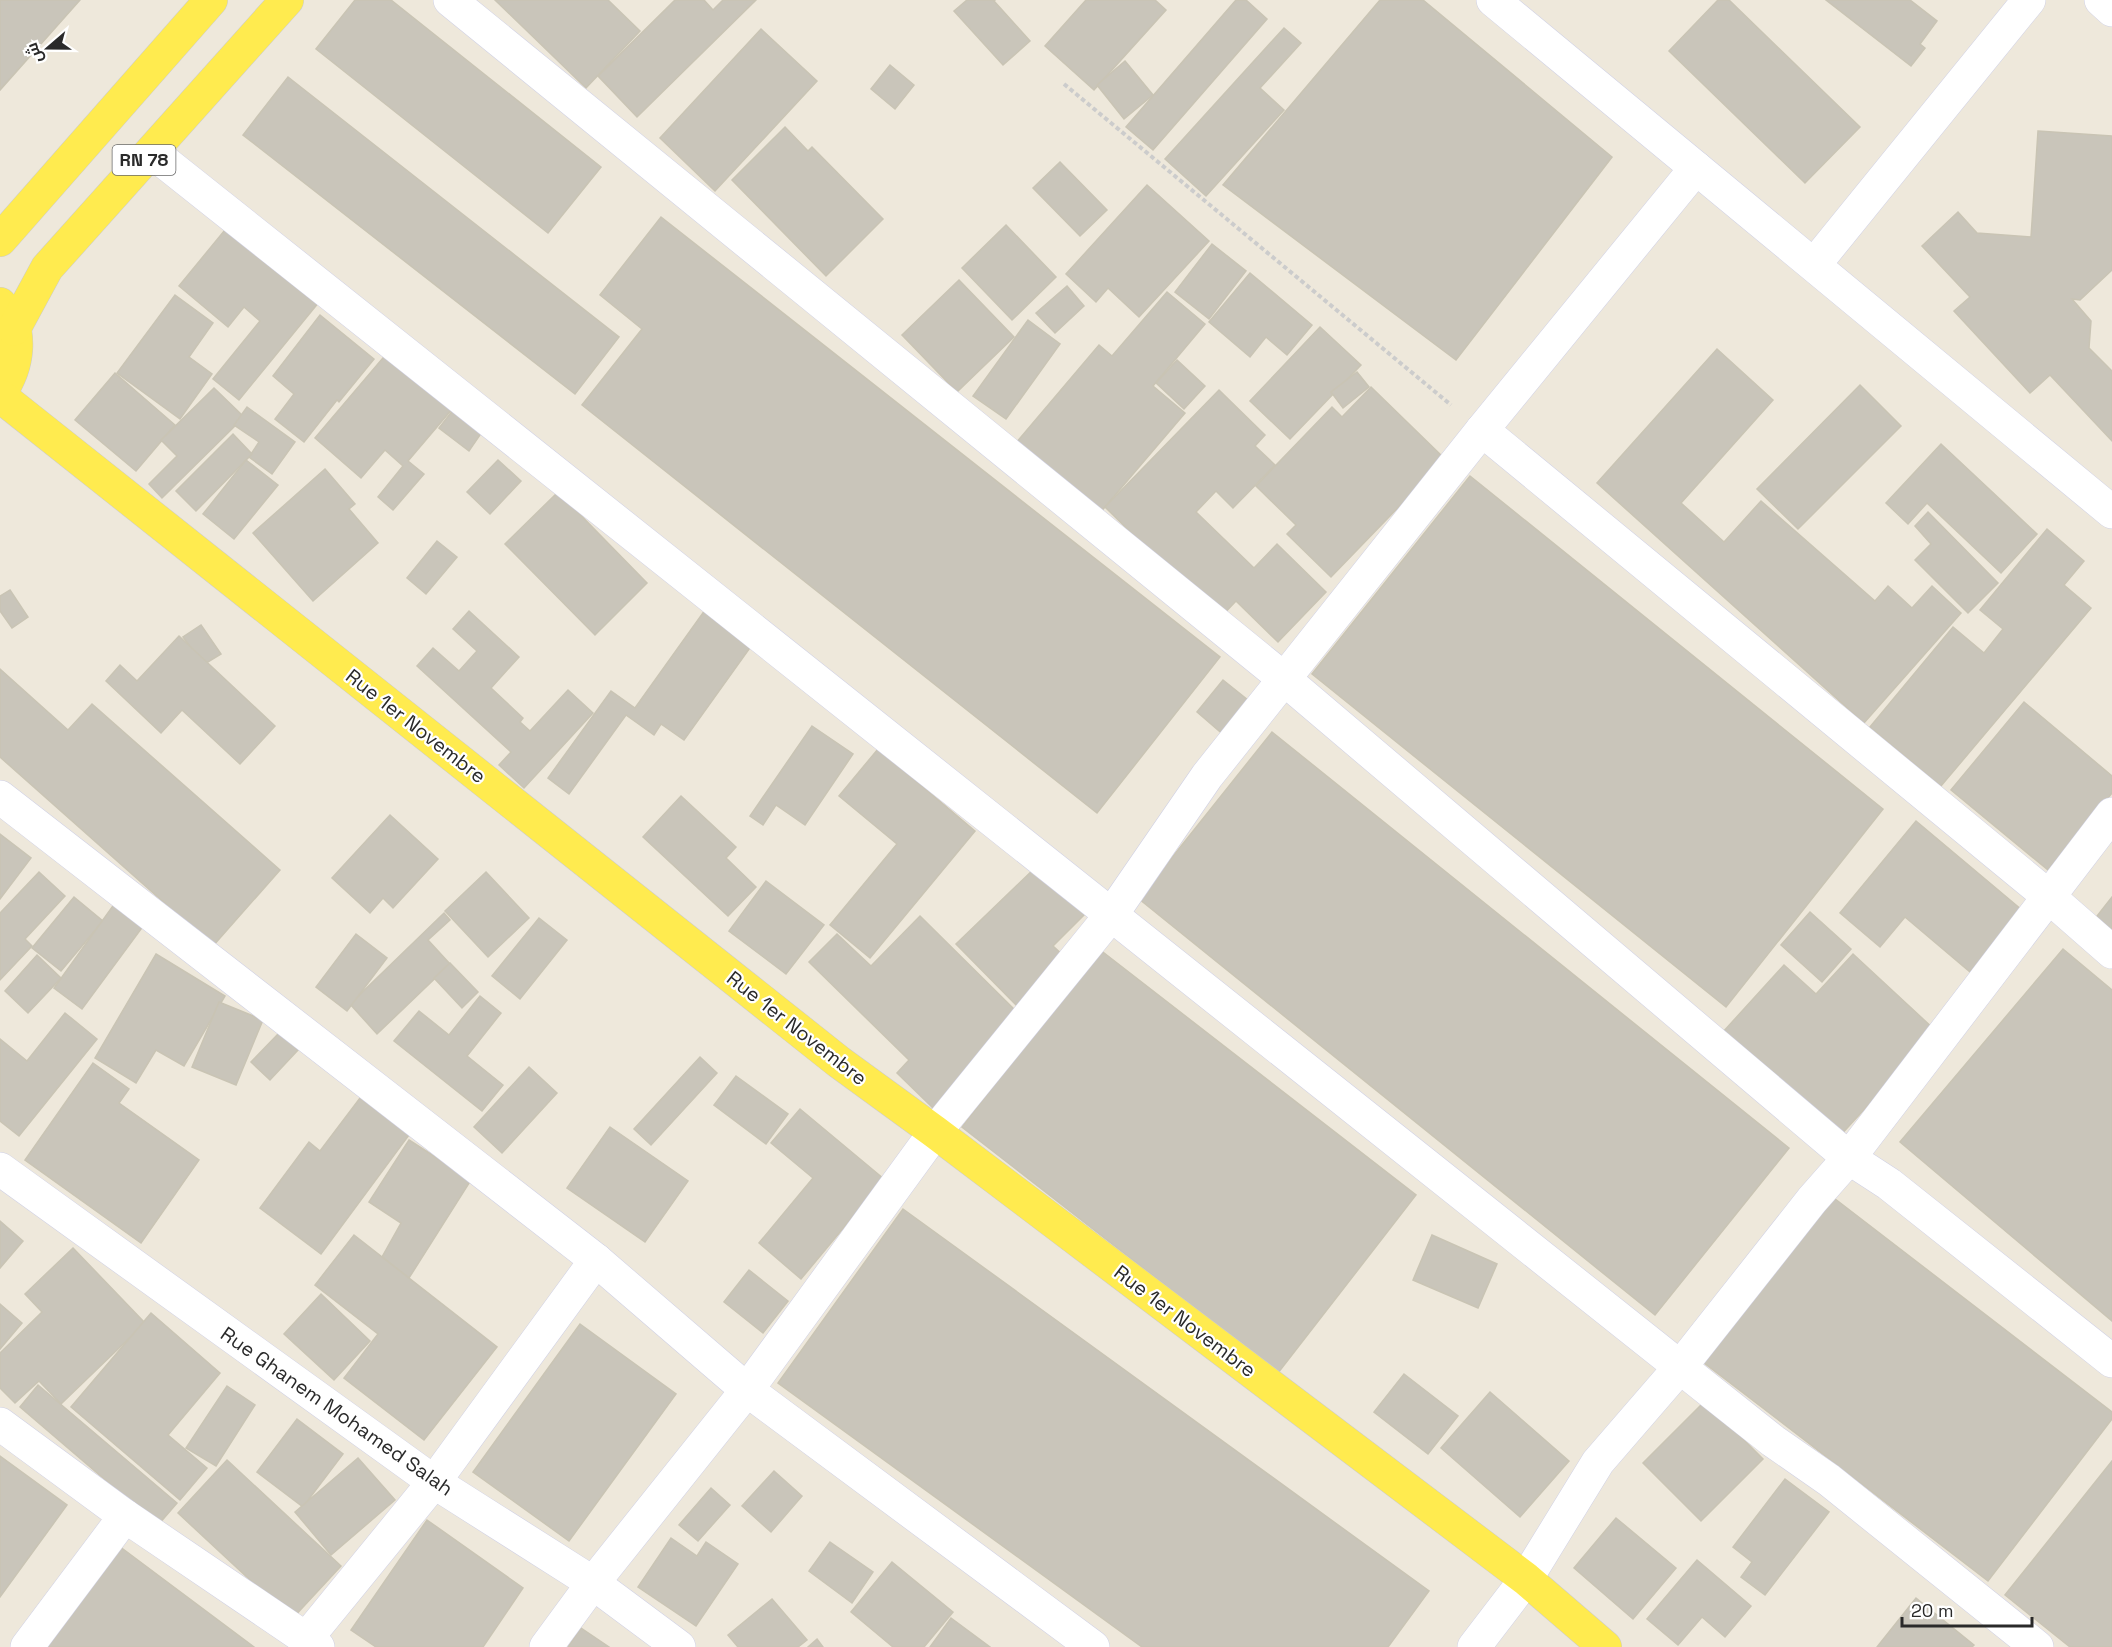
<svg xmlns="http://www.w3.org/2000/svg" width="2112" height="1647" font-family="'Space Grotesk',Cairo,sans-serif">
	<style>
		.building { fill: #c9c5ba; stroke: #c9c4b4; stroke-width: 1.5 }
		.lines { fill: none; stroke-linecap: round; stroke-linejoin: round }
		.street-casing { stroke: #d0d1e5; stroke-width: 34 }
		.primary-casing { stroke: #ccc; stroke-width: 34 }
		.path { stroke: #ccc; stroke-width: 4; stroke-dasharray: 4.5 3; stroke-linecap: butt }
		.street { stroke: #fff; stroke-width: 33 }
		.primary { stroke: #ffeb4f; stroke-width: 33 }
		.labels { text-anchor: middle; stroke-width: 4.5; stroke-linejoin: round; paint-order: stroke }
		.shield { fill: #fff; stroke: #6a6a6a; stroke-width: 1.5 }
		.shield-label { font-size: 18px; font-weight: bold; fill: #2a2a2a }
		.street-label { font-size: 20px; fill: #2a2a2a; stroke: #fff }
	</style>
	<rect width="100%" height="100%" fill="#eee8db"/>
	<g class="building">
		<path d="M0,0H80L0,90Z"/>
		<path d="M355,0H391L601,167L548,233L316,49Z"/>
		<path d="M495,0H608L640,31L586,88Z"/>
		<path d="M675,0H704L713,10L723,0H756L637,117L598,76Z"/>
		<path d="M967,0H995L994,1L1030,41L1003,65L954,11Z"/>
		<path d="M1086,0H1155L1166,10L1094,90L1045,46Z"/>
		<path d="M1236,0H1246L1267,19L1153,150L1126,127Z"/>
		<path d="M1380,0H1423L1612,157L1456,360L1223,185Z"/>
		<path d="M1718,0H1729L1860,127L1805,183L1669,51Z"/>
		<path d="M1826,0H1910L1937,21L1920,44L1925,48L1911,66Z"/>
		<path d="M1284,28L1301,43L1260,88L1284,110L1206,196L1165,159Z"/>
		<path d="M761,29L817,81L715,191L660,138Z"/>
		<path d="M1125,61L1153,95L1124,119L1097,85Z"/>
		<path d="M890,65L914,85L895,109L871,89Z"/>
		<path d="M288,77L619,337L575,394L243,135Z"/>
		<path d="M785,127L808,151L812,147L883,219L826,276L732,180Z"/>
		<path d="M2038,131L2112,136V270L2080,300L2072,299L2091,321L2089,348L2112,371V441L2050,375L2030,393L1954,311L1970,297L1922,246L1958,212L1977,233L2031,237Z"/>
		<path d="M1060,162L1107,210L1080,236L1033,188Z"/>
		<path d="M1147,185L1209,241L1139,317L1108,288L1096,302L1066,274Z"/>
		<path d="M661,217L1220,657L1097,813L582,405L642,329L600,295Z"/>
		<path d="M229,225L319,302L239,400L213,379L260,321L244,307L228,327L179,286Z"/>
		<path d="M1006,225L1056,277L1012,320L962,268Z"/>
		<path d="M1212,244L1246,271L1209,319L1175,292Z"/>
		<path d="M1250,273L1312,325L1287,355L1266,337L1250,357L1209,322Z"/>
		<path d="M959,280L1014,337L957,392L902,335Z"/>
		<path d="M1067,286L1084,306L1055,333L1036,313Z"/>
		<path d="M1167,292L1205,324L1153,386L1185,413L1099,514L1016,443L1099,345L1112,356Z"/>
		<path d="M175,295L213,323L189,357L212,374L180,419L117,373Z"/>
		<path d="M320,315L374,359L339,402L337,400L304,442L275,419L294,394L273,376Z"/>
		<path d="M1028,320L1060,344L1006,419L973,396Z"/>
		<path d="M1320,327L1361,365L1290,439L1250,401Z"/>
		<path d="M1717,349L1773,400L1681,503L1724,542L1761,501L1875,601L1888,586L1912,608L1932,586L1961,613L1864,723L1597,483Z"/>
		<path d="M388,352L453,408L408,461L424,474L393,510L378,497L403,466L385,450L361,478L315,438Z"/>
		<path d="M1177,360L1205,386L1184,409L1156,383Z"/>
		<path d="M1357,372L1369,387L1343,408L1331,392Z"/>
		<path d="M115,373L175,425L136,471L75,420Z"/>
		<path d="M1860,385L1901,426L1798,529L1757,489Z"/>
		<path d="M1371,387L1445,459L1331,577L1287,534L1296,525L1256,486L1332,407L1342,417Z"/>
		<path d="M214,388L244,417L162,498L149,484L177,456L161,440Z"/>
		<path d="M1219,390L1265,435L1255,446L1275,465L1233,508L1216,491L1196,512L1254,568L1277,544L1326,592L1278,642L1236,601L1219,619L1105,507Z"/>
		<path d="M247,407L295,442L272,474L249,457L259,442L234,425Z"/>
		<path d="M453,410L482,432L469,451L439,428Z"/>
		<path d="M233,434L252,454L196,511L176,491Z"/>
		<path d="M1941,444L2037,534L2001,573L1927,503L1908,524L1886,503Z"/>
		<path d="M246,460L278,485L234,539L203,514Z"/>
		<path d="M498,460L521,481L490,514L467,492Z"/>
		<path d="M325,469L355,504L349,509L378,543L313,601L253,533Z"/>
		<path d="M1470,476L1883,809L1726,1007L1312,674Z"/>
		<path d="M558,492L647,583L595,635L505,544Z"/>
		<path d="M1928,512L1998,583L1968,613L1915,560L1931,544L1915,526Z"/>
		<path d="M2047,529L2084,561L2064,585L2091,608L1941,786L1870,727L1953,627L1984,653L2003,629L1980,610Z"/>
		<path d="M437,541L457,557L426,594L407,578Z"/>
		<path d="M10,590L28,617L12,628L0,611V596Z"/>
		<path d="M705,610L752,645L684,740L661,724L654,735L626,715L569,794L548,778L611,691L635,708Z"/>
		<path d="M469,611L519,657L491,688L523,718L520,722L530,731L568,690L593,713L524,788L499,765L511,752L417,666L433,648L459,671L477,651L453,629Z"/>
		<path d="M201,625L221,654L203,665L183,637Z"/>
		<path d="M179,636L275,726L240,764L182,710L161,733L106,681L120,665L137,681Z"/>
		<path d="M0,669L68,730L92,704L280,870L213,946L0,757Z"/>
		<path d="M1223,680L1253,704L1226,737L1197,712Z"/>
		<path d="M2024,702L2112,776V793L2048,870L1951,790Z"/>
		<path d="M812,726L853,754L805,825L776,805L763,825L750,816Z"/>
		<path d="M1272,732L1789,1148L1655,1315L1139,899Z"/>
		<path d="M878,749L975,831L870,958L830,925L897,844L839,796Z"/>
		<path d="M681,796L736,847L726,858L756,887L728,916L643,837Z"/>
		<path d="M390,815L438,859L393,908L383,898L370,913L332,878Z"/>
		<path d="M1916,821L2022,910L1970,972L1905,917L1880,947L1840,913Z"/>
		<path d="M0,834L31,858L0,899Z"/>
		<path d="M1037,866L1084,915L1053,946L1066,958L1017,1006L956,944Z"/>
		<path d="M39,872L65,896L25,939L32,946L0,980V913Z"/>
		<path d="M486,872L529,918L488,957L445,911Z"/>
		<path d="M766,881L824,925L786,974L729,931Z"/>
		<path d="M74,897L103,921L61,971L32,948Z"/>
		<path d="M2112,897V935L2094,920Z"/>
		<path d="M115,903L144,925L82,1009L54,988Z"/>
		<path d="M1810,912L1851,949L1822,982L1781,945Z"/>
		<path d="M444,913L450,920L428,940L450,964L377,1034L350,1004Z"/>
		<path d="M920,916L1023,1018L935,1110L897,1073L909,1060L809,962L837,934L871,966Z"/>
		<path d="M539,918L567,940L520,999L492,976Z"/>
		<path d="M356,934L387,958L347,1011L316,987Z"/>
		<path d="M1099,949L1416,1195L1278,1373L962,1127Z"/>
		<path d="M2063,949L2112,990V1321L1900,1142Z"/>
		<path d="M156,954L225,996L184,1066L156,1050L136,1083L95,1058Z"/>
		<path d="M1853,954L1936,1031L1838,1138L1723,1032L1784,965L1816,994Z"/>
		<path d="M37,955L61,978L28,1013L5,991Z"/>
		<path d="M450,963L478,992L462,1008L434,978Z"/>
		<path d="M480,996L501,1013L467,1056L503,1085L482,1111L394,1041L419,1011L449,1035Z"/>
		<path d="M219,1002L263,1020L236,1085L192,1067Z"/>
		<path d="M65,1013L97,1039L19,1136L0,1121V1039L27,1061Z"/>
		<path d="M279,1033L298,1050L270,1080L251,1062Z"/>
		<path d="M700,1057L717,1073L651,1145L634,1129Z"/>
		<path d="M93,1063L129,1089L119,1103L199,1160L141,1243L25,1160Z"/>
		<path d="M529,1067L557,1093L502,1153L474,1127Z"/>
		<path d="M736,1076L788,1114L766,1144L714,1105Z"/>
		<path d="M360,1098L409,1135L321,1254L260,1208L309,1142L320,1151Z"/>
		<path d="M800,1109L884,1179L801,1279L759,1243L813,1178L771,1143Z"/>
		<path d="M610,1127L688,1181L645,1242L567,1188Z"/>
		<path d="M409,1140L471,1180L409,1278L382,1257L401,1223L369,1202Z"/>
		<path d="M1830,1195L2112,1412V1419L1988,1581L1703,1362Z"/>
		<path d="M903,1209L1429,1591L1388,1647H1142L778,1383Z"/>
		<path d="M0,1221L23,1241L0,1268Z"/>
		<path d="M354,1235L497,1347L424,1440L344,1378L378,1334L315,1285Z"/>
		<path d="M1432,1235L1497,1264L1478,1308L1413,1280Z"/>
		<path d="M73,1248L145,1323L61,1404L39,1381L15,1403L0,1388V1353L42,1312L25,1294Z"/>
		<path d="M749,1270L788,1301L763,1333L724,1302Z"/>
		<path d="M321,1294L370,1341L334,1380L284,1334Z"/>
		<path d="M0,1304L22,1323L0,1349Z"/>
		<path d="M151,1313L220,1373L168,1435L207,1468L180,1500L71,1407Z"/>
		<path d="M580,1324L676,1394L569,1541L473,1472Z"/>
		<path d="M1404,1374L1458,1416L1428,1454L1374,1412Z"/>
		<path d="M38,1385L177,1503L158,1525L20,1407Z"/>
		<path d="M227,1386L255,1405L216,1466L186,1448Z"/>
		<path d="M1490,1392L1569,1461L1520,1517L1441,1448Z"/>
		<path d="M1705,1401L1763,1459L1701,1521L1643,1463Z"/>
		<path d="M297,1419L343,1454L303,1507L257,1472Z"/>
		<path d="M0,1456L67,1505L0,1597Z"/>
		<path d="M358,1458L395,1500L331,1555L295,1512Z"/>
		<path d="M227,1460L341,1566L292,1619L178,1513Z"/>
		<path d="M2112,1461V1647H2070L2005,1595Z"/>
		<path d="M774,1471L802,1496L771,1532L742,1506Z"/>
		<path d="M1785,1479L1829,1512L1765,1595L1741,1577L1752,1562L1733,1547Z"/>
		<path d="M711,1488L730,1505L698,1541L679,1525Z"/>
		<path d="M1616,1518L1676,1568L1633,1619L1574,1568Z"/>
		<path d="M427,1520L523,1588L483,1647H376L351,1630Z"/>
		<path d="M671,1538L697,1556L706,1542L738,1564L696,1626L638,1587Z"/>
		<path d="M830,1542L873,1572L852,1603L809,1571Z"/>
		<path d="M115,1543L254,1647H39Z"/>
		<path d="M1697,1560L1751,1606L1725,1637L1702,1617L1678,1645L1647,1619Z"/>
		<path d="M892,1562L953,1612L924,1647H893L851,1612Z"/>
		<path d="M1916,1598L1974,1645L1972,1647H1877Z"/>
		<path d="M772,1599L807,1640L798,1647H738L728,1635Z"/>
		<path d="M951,1618L990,1647H930Z"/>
		<path d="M581,1628L609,1647H568Z"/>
		<path d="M817,1639L823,1647H808Z"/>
	</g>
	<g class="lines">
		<g class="street-casing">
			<g id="street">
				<path d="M450,0L1283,678L1849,1158L1889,1184L2112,1361"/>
				<path d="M1493,0L2112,512"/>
				<path d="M2101,0L2112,10"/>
				<path d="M152,152L1773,1441L1829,1480L2037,1647"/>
				<path d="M1814,265L2029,0"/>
				<path d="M1482,430L2048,896L2112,952"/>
				<path d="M0,797L596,1260L747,1390L1093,1647"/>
				<path d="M0,1169L434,1482L593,1583L679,1647"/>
				<path d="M0,1424L125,1516L318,1647"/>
				<path d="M306,1639L434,1482L596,1260"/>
				<path d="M27,1647L125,1516"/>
				<path d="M546,1647L593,1583L747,1390L935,1132L1112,914L1207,776L1482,430L1696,168"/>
				<path d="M1474,1647L1526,1579L1598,1462L1681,1366L1812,1200L1849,1158L2112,814"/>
			</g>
		</g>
		<g class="primary-casing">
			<g id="primary">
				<path d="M0,240L211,0"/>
				<path d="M0,304C25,329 18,367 0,393"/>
				<path d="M14,329L47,268L287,0"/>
				<path d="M0,396L839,1062L935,1132L1526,1579L1605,1647"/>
			</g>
		</g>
		<path class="path" d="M1064,84L1451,405"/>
		<use href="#street" class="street"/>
		<use href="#primary" class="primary"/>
	</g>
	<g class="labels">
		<rect class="shield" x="112.5" y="145" width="63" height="30" rx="4.5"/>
		<g class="shield-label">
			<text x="144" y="166">RN 78</text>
		</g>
		<g class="street-label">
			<text transform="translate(416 726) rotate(38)" y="7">Rue 1er Novembre</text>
			<text transform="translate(797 1028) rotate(38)" y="7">Rue 1er Novembre</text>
			<text transform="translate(1185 1321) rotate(37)" y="7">Rue 1er Novembre</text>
			<text transform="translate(337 1411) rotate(35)" y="7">Rue Ghanem Mohamed Salah</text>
		</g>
	</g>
	<g transform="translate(48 48) rotate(250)" stroke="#ffffff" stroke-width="4.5" paint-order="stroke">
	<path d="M0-4.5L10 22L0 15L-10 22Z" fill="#2a2a2a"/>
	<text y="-9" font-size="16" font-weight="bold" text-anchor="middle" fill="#2a2a2a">ش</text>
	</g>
	<path d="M1902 1617v9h130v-9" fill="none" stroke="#2a2a2a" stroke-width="3"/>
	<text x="1911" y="1617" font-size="18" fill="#2a2a2a" stroke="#ffffff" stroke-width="4.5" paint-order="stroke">20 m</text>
</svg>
